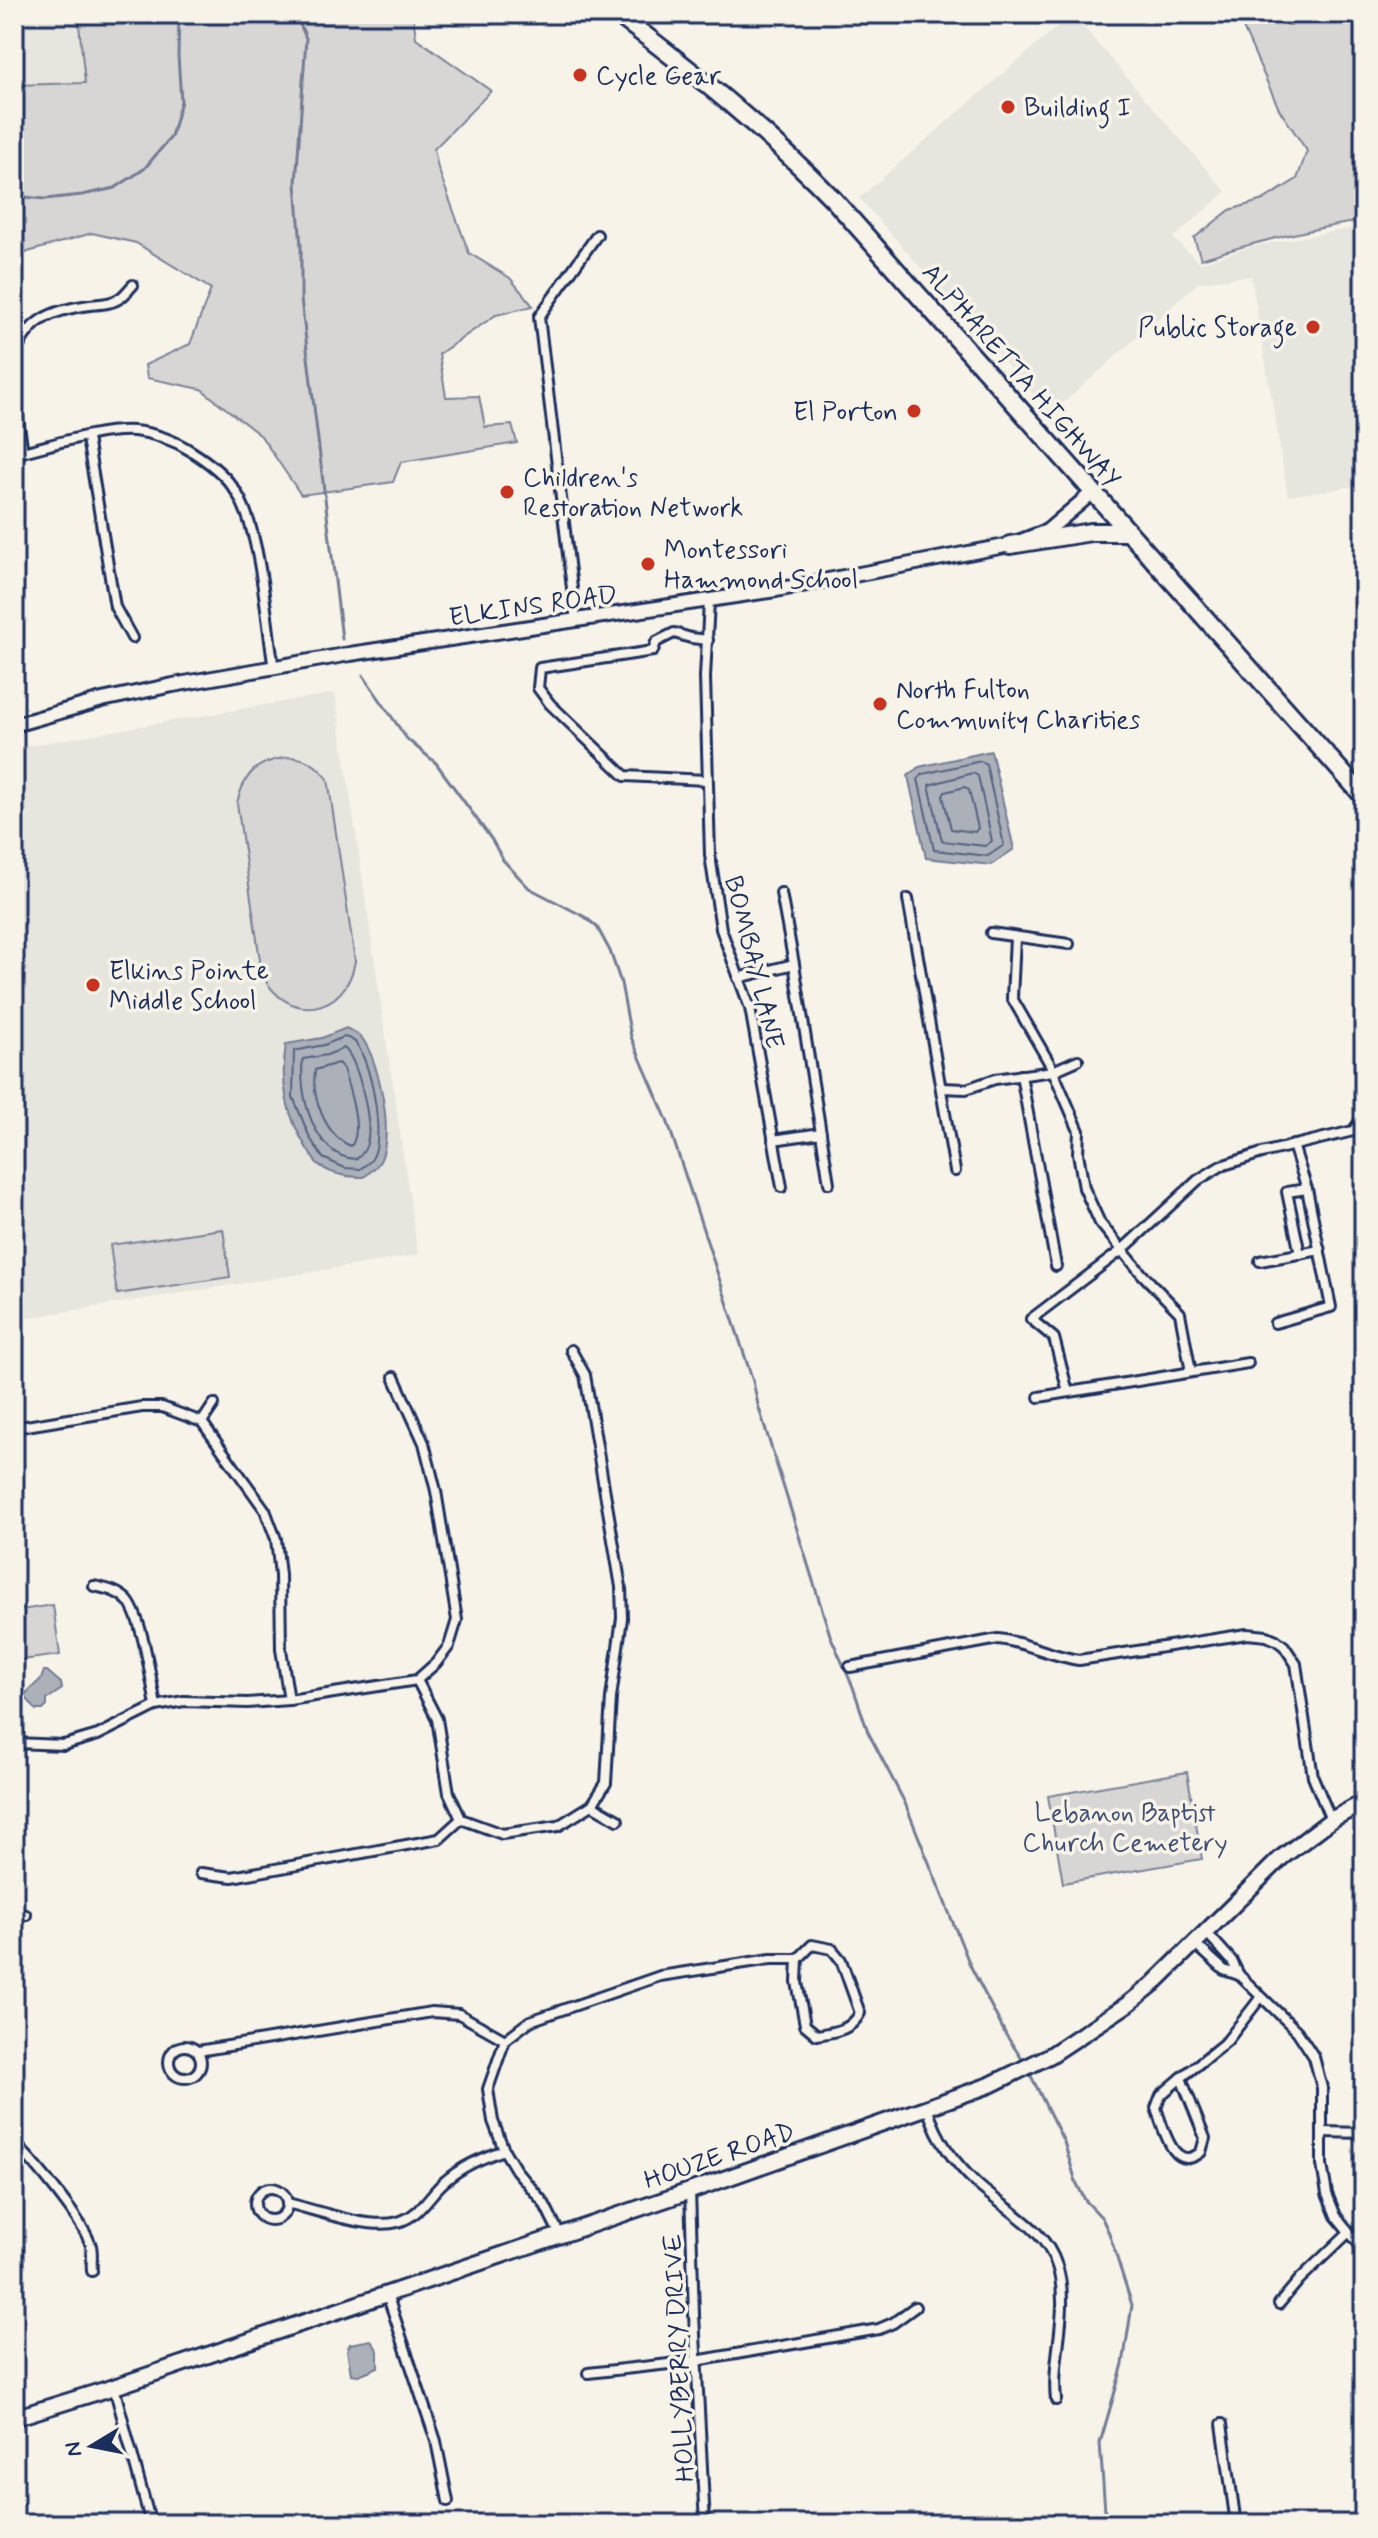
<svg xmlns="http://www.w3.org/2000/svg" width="1378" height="2538" font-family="Mynerve,sans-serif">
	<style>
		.built { fill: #e6e5de }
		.green { fill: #d7d6d4; stroke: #798299; stroke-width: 2 }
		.water { fill: #acb0b9; stroke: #727c95; stroke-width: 2 }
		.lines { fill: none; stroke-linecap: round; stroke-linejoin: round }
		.shore { stroke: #556382; stroke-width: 2 }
		.stream { stroke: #727c95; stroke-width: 3 }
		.street-casing { stroke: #1b2f5e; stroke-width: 14 }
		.secondary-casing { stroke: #1b2f5e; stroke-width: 18 }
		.primary-casing { stroke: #1b2f5e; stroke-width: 20 }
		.highway-casing { stroke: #1b2f5e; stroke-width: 22 }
		.street { stroke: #f7f3e8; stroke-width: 8 }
		.secondary { stroke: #f7f3e8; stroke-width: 12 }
		.primary { stroke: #f7f3e8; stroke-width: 14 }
		.highway { stroke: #f7f3e8; stroke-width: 16 }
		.poi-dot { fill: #c8321e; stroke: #f7f3e8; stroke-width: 3 }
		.labels { text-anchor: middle; stroke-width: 7; stroke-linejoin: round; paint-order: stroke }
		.poi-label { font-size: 26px; fill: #1b2f5e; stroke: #f7f3e8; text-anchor: start }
		.street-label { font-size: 26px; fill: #1b2f5e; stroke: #f7f3e8 }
		.park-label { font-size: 26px; fill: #415076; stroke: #f7f3e8 }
	</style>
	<rect width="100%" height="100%" fill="#f7f3e8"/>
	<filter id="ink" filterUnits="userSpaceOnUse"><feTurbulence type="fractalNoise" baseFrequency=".0125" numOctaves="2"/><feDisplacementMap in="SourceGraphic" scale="16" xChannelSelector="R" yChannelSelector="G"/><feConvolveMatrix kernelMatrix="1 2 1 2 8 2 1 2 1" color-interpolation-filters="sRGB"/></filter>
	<g filter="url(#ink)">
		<g class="built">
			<path d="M14,14H105L108,105L14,104Z"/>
			<path d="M1072,14L1226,192L1173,238L1200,263L1254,246L1358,227L1364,262V485L1288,496L1251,276L1199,282L1051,414L859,198Z"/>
			<path d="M335,693L418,1255L14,1320V748Z"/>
		</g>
		<g class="green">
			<path d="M78,14H413L416,38L491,91L434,149L438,168L469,253L510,278L533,306L496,315L439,354L446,397L479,396L485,427L512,425L517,443L401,462L393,482L301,495L261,436L201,389L147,378L145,365L190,344L211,289L136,243L92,233L28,252L14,260V85L85,83Z"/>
			<path d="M1237,14H1364V245L1360,221C1305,230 1254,242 1201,259L1194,238L1230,210L1263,200L1297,179L1307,151L1279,109Z"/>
			<path d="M290,757C307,758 317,765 328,779L355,961C346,1016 286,1024 262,974L237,803C245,772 257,761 290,757Z"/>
			<path d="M223,1229L230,1277L117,1294L110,1245Z"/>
			<path d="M53,1605L60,1655L14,1661V1611Z"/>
			<path d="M1187,1772L1202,1859L1063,1883L1048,1796Z"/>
		</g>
		<g class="water">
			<path d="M991,751L1014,849L991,865L926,858L908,776L919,767Z"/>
			<path d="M346,1028C351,1031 358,1033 362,1038C380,1063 393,1131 381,1159C378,1167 370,1172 364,1177C348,1177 329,1175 317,1163C313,1159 309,1152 306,1147C286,1114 280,1082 286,1044L322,1038Z"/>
			<path d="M44,1671H47L61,1683L62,1689L47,1699V1706L43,1710H36L24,1695L41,1679Z"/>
			<path d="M371,2340L378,2351V2367L359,2375L351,2374L347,2350L350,2344Z"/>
		</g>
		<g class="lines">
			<g class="shore">
				<path d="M981,761L986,764L1004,845L988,856L934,850L918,779L923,774Z"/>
				<path d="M973,773L978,776L992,841L985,846L942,841L929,785Z"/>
				<path d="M965,787L969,790L978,828L975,832L951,829L943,796L945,792Z"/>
				<path d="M344,1037C348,1038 352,1039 355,1042C371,1061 385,1135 373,1157C371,1162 364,1166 360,1169L345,1168L323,1158L310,1138L293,1097L294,1051L324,1045Z"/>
				<path d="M344,1048C358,1060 371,1118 368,1138C367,1147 364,1154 356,1159C314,1158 298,1093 303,1059L327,1055Z"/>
				<path d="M338,1063L343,1068C348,1087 364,1130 351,1146C325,1136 311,1096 315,1070Z"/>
			</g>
			<g class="stream">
				<path d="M292,14L300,24L306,38L296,184L301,246V299L342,639"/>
				<path d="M14,196L45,199L82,195L115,188L144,169L171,137L181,101L178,56L179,14"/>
				<path d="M363,675L407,739L436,763L492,840L503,860L529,888L585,917L597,927L610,951L621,983L631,1037L667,1120L753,1381L758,1405L830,1635L853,1687L868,1732L905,1803L970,1965L1006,2035L1024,2062"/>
				<path d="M1029,2072L1064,2142L1076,2182L1085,2200L1102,2218L1109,2233L1132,2305L1123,2364L1100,2443L1106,2524"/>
			</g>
			<g class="street-casing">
				<g id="street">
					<path d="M14,359C26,320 52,310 90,305C100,304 112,304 120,298C125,295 129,289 133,285"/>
					<path d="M14,393L23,452"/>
					<path d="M87,438L115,607L132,638"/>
					<path d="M14,454C50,446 97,429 134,431C153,433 174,440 191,451C207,461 221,471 232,486C261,522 266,622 274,669"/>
					<path d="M709,601L705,677L710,855L721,929L750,1008L782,1187"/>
					<path d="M576,621L539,317L597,235"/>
					<path d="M706,780L625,776L550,704L538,688L540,668L653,651L656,642L674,633L691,638L708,640"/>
					<path d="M908,899L955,1171"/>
					<path d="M991,933L1069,944"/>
					<path d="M1015,938L1012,998L1050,1064L1079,1131L1078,1153L1084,1188L1100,1223L1142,1274L1180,1313L1191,1372"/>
					<path d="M794,964L829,1183"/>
					<path d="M738,978L794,964L781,893"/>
					<path d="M1021,1075L1056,1266"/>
					<path d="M942,1088L966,1089L995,1079L1053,1071L1078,1060"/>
					<path d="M1353,1131L1364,1116"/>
					<path d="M773,1140L821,1133"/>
					<path d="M1300,1254L1287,1192L1307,1189"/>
					<path d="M1260,1261L1320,1250"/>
					<path d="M1275,1323L1331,1307L1307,1189L1293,1145"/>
					<path d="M1068,1392L1054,1338L1031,1319L1122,1250L1198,1180L1221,1166L1262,1153L1353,1131L1364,1133"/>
					<path d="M1039,1397L1248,1363"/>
					<path d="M202,1422L214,1404"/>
					<path d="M14,1428L142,1407H162L202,1422L265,1510L276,1539L280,1575L281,1649L289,1700"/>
					<path d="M94,1586C107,1589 119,1591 128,1601C143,1620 151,1680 156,1706"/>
					<path d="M850,1667L998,1639C1026,1642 1050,1656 1079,1660L1247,1634L1267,1636L1276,1640L1284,1646L1296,1664L1313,1777L1331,1820"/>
					<path d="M417,1680L437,1719L449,1793L461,1819L502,1834L558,1826L592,1805L606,1783L611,1698L622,1618L621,1587L585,1375L571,1350"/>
					<path d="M14,1743L64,1745L98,1735L156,1706L184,1701L247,1703L289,1700L417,1680L436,1663L449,1646L457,1620L436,1491L424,1443L394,1377"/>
					<path d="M592,1805L618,1820"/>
					<path d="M201,1873L232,1877L439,1839L461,1819"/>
					<path d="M14,1912L26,1915"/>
					<path d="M1206,1932L1232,1961L1239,1975L1297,2031L1314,2057L1322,2088V2165L1327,2194L1336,2216L1364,2250"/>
					<path d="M1194,1943L1224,1970L1239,1975"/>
					<path d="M812,1945L832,1949L841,1960L860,2013C851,2031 834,2032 817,2035L805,2025L797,1982L798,1959Z"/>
					<circle cx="185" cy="2062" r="16"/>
					<path d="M198,2051L432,2012L459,2014L505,2040"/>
					<path d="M1181,2078L1205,2138L1201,2152C1173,2175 1163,2126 1156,2108L1161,2095Z"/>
					<path d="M1181,2078L1227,2041L1261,1997"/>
					<path d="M927,2108C939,2142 952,2160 977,2184C1005,2210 1045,2227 1057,2266C1071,2309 1051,2357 1056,2400"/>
					<path d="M1323,2132L1364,2133"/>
					<path d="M14,2143C32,2159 85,2223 91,2246C93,2253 91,2264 92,2271"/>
					<circle cx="271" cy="2204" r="16"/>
					<path d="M690,2191L694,2315L705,2524"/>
					<path d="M287,2203C316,2210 369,2230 398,2222C420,2216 428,2196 444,2182C462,2166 482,2158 504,2150"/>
					<path d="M560,2235L544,2203L516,2170L504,2150L493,2121L488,2089L505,2040L530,2021L660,1976L771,1959H798"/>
					<path d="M387,2294L436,2441L448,2501"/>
					<path d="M1279,2304L1300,2279L1348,2233"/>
					<path d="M588,2373L696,2361L879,2329L893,2323L915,2307"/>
					<path d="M114,2387L151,2524"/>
					<path d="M1222,2424L1236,2524"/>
				</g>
			</g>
			<g class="secondary-casing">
				<path id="secondary" d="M14,725L102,700L173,685L350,654L776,590L1010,545L1047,531L1093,492"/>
			</g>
			<g class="primary-casing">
				<path id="primary" d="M14,2418L114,2387L690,2191L990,2085L1051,2055L1128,2004L1153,1984L1281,1858L1331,1820L1364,1802"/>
			</g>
			<g class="highway-casing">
				<g id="highway">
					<path d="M617,14C694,72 767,131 834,200L1364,797"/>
					<path d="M1010,545L1091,532H1128"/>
				</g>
			</g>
			<use href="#street" class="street"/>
			<use href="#secondary" class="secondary"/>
			<use href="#primary" class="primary"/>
			<use href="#highway" class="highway"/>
		</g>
	</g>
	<g class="poi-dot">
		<circle cx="580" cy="75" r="8"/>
		<circle cx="1008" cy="107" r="8"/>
		<circle cx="1313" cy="327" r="8"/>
		<circle cx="914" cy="411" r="8"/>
		<circle cx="507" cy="492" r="8"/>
		<circle cx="648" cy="564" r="8"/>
		<circle cx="880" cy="704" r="8"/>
		<circle cx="93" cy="985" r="8"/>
	</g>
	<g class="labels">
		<g class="poi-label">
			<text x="596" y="84">Cycle Gear</text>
			<text x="1024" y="116">Building I</text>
			<text x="1297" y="336" text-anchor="end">Public Storage</text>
			<text x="898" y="420" text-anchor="end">El Porton</text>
			<text x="523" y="486">Children's<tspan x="523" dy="30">Restoration Network</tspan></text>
			<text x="664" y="558">Montessori<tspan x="664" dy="30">Hammond School</tspan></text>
			<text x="896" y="698">North Fulton<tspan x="896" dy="30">Community Charities</tspan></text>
			<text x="109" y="979">Elkins Pointe<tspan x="109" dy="30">Middle School</tspan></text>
		</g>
		<g class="street-label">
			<text transform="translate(1022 375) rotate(49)" y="9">ALPHARETTA HIGHWAY</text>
			<text transform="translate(533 605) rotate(-8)" y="9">ELKINS ROAD</text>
			<text transform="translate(755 962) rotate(76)" y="9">BOMBAY LANE</text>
			<text transform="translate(719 2155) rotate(-19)" y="9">HOUZE ROAD</text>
			<text transform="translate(678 2358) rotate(-93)" y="9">HOLLYBERRY DRIVE</text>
		</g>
		<g class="park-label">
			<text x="1125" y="1821">Lebanon Baptist<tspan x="1125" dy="30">Church Cemetery</tspan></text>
		</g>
	</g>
	<rect width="1378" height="2538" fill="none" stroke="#f7f3e8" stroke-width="48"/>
	<rect x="24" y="24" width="1330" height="2490" fill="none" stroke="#1b2f5e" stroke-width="3" filter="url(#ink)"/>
	<g transform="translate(92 2446) rotate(260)" stroke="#f7f3e8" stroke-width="6" paint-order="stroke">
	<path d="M0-6L14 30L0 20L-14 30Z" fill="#1b2f5e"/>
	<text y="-12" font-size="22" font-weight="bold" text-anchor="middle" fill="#1b2f5e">N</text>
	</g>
</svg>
